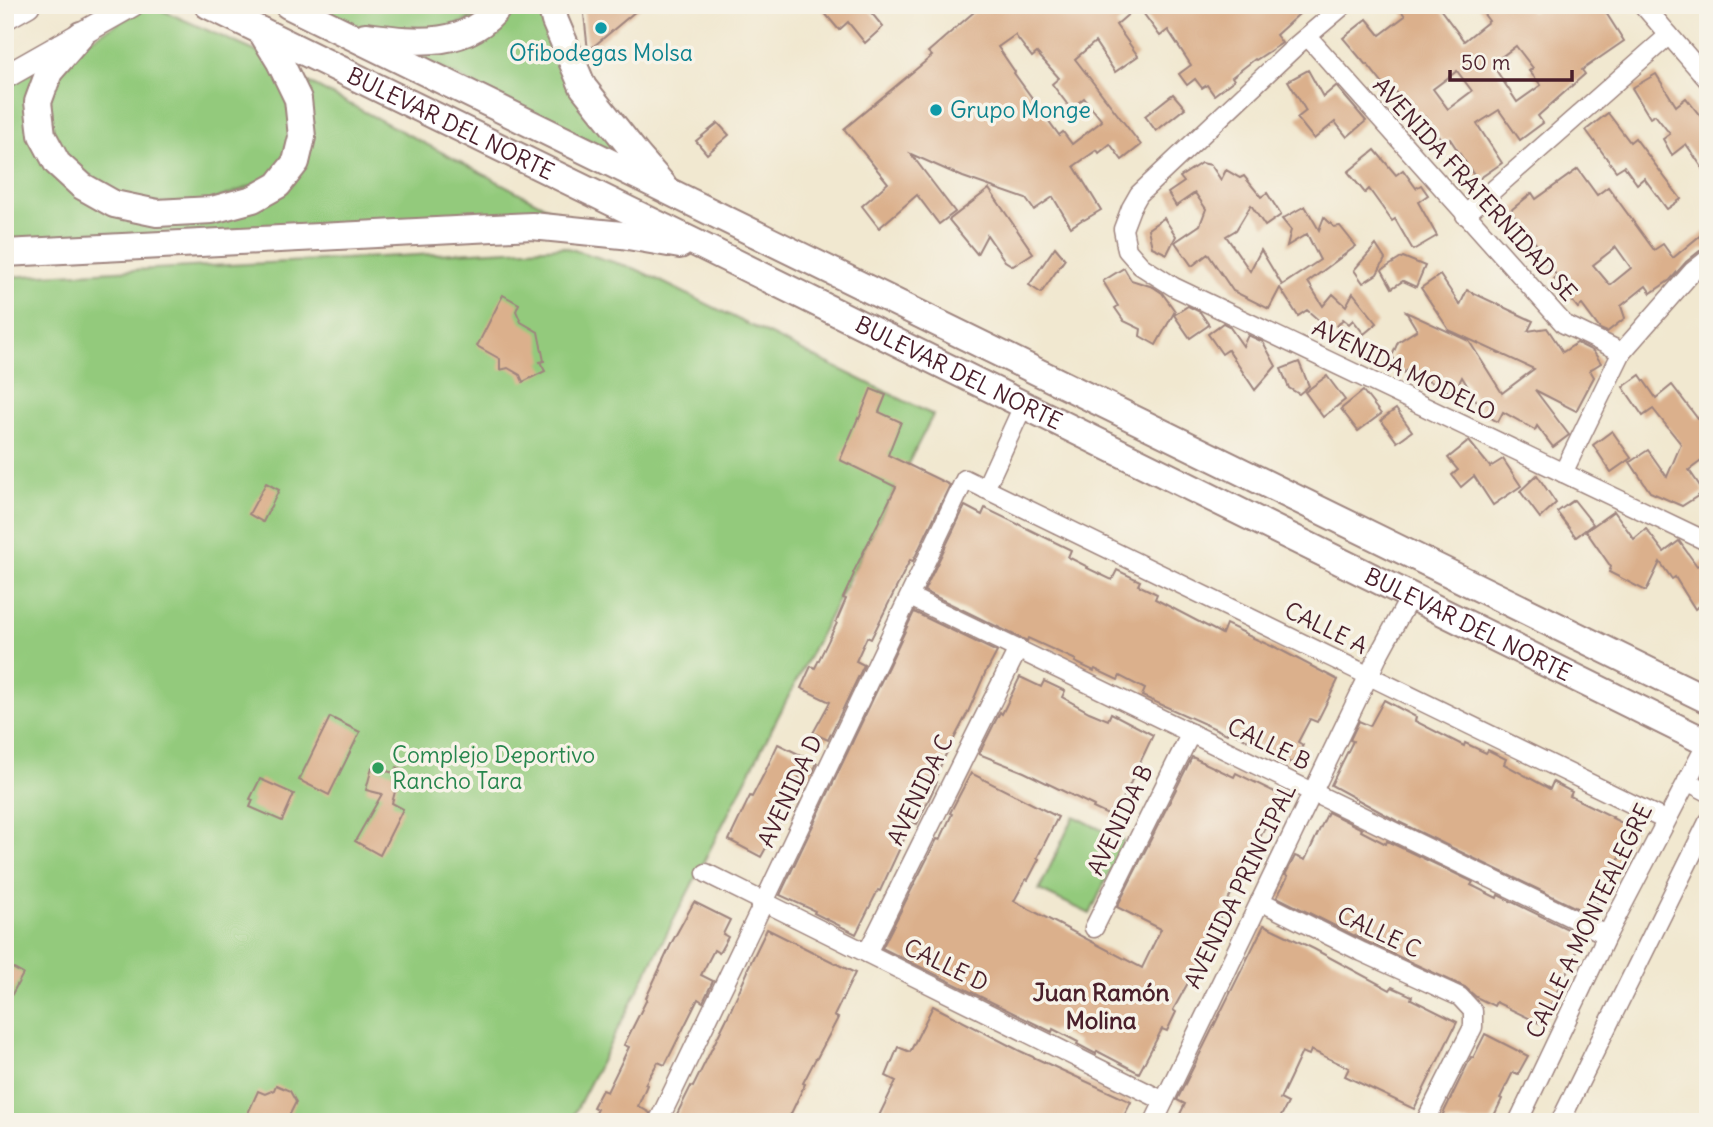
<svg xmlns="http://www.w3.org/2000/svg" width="1713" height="1127" font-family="Delius,sans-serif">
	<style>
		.green { fill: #93ca7c; stroke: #6e7454; stroke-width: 2 }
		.building { fill: #dbb08c; fill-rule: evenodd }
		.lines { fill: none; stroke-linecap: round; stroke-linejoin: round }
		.minor-casing { stroke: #9e847e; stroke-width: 21 }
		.major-casing { stroke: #9e847e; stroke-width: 26 }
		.highway-casing { stroke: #9e847e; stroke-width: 30 }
		.minor { stroke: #fff; stroke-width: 18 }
		.major { stroke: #fff; stroke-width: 23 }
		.highway { stroke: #fff; stroke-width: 26 }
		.culture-dot { fill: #0f9aa8; stroke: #f7f3e8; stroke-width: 2.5 }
		.leisure-dot { fill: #2e9e5b; stroke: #f7f3e8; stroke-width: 2.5 }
		.labels { text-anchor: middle; stroke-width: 7; stroke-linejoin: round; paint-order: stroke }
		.culture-label { font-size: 23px; fill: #0d838f; stroke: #f7f3e8 }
		.street-label { font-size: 23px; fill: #4a1f2b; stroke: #f7f3e8 }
		.leisure-label { font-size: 23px; fill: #27864d; stroke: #f7f3e8; text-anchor: start }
		.neighbourhood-label { font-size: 24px; font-weight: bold; fill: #4a1f2b; stroke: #f7f3e8 }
	</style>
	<rect width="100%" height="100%" fill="#f7f3e8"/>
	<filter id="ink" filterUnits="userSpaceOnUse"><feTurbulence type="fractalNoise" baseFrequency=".0143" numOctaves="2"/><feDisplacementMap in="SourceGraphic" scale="14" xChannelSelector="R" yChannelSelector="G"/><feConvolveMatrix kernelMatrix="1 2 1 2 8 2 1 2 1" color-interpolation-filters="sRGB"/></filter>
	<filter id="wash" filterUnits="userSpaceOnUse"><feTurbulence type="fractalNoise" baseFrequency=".00686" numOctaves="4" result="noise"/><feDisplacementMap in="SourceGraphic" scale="28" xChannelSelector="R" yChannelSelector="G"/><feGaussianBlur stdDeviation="1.57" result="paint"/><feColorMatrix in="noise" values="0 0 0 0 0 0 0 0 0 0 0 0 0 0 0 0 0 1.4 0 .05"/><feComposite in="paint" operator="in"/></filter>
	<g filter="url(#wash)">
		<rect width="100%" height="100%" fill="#f1e8d0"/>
		<g class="green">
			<path d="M150,5L280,62L294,137L273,178L209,202L156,203L116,195L63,157L49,130L48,105L56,75L80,45Z"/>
			<path d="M315,5H492L452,28H359Z"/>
			<path d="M510,5H545L639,166L395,46Z"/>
			<path d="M48,60L46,159L156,221L301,168L294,75L573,221L5,248V86Z"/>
			<path d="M564,247L636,269L933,415L570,1122H5V277Z"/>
			<path d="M1074,816L1124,841L1090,914L1039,890Z"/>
		</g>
		<g id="blocks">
			<g class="building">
				<path d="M583,5H643L588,51Z"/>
				<path d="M818,5H865L883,27L865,43L848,22L839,30Z"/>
				<path d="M982,5H1309L1276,35L1282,43L1256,60L1255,59L1232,77L1234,80L1214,95L1207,85L1202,88L1195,79L1187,85L1179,74L1191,65L1168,30L1160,36L1138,6L1116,25L1138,56L1115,72L1095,42L1075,59L1141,145L1122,160L1110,144L1099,153L1097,150L1074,166L1101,210L1084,220L1083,219L1071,227L1053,197L1034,210L1026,199L963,177L911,154L955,212L939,224L917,195L879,228L862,206L888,183L844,129L932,56L928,52ZM1015,35L1032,57L1037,53L1059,78L1052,84L1071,109L1084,98L1102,121L1072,144L1063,132L1059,135L1014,73L1015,72L998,47Z"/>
				<path d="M1397,5H1437L1464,41L1489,21L1477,5H1526L1532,13L1540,5H1601L1624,41L1582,70L1585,74L1538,116L1543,123L1520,140L1499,110L1477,124L1502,163L1477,180L1450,139L1444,143L1425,117L1418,122L1394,90L1390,93L1367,64L1366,65L1343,38L1367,19L1380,35L1405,16ZM1516,46L1533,68L1529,71L1541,85L1517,102L1492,64ZM1457,71L1472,91L1448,109L1433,89Z"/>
				<path d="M1308,70L1323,97L1336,86L1366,121L1347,137L1335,122L1314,139L1297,118L1306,111L1288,81Z"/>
				<path d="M1656,74L1676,106L1686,98L1708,126V176L1686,144L1672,155L1663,139L1670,134L1655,115L1650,118L1632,88Z"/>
				<path d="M1173,94L1185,108L1156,131L1145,116Z"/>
				<path d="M1608,113L1630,142L1635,138L1681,199L1667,209L1644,178L1637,184L1624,166L1616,171L1586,130Z"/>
				<path d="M718,123L729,135L707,154L696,141Z"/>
				<path d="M1375,150L1396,175L1403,170L1416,188L1421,185L1428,195L1418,202L1437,236L1413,250L1395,219L1392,221L1369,189L1365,193L1348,172Z"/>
				<path d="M1201,163L1211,165L1221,180L1226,170L1240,178L1244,176L1261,197L1267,193L1281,215L1265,226L1251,205L1236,230L1226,236L1250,271L1261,250L1282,285L1320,260L1307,234L1287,246L1291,230L1282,219L1305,206L1319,230L1324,217L1334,227L1340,226L1356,246L1308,282L1323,306L1333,294L1346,306L1353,293L1377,323L1364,334L1353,320L1349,324L1343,319L1337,326L1343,336L1340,339L1307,310L1298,316L1280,288L1269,309L1233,291L1208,254L1192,266L1175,242L1200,225L1206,209L1195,193L1176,206L1168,193L1184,182L1180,177Z"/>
				<path d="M1578,169L1597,195L1608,187L1654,250L1663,244L1673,258L1708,229V248L1701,250L1686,262L1670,280L1651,293L1646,286L1621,306L1625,318L1607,332L1600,329L1582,305L1578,308L1554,278L1557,276L1535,247L1537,245L1510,211L1532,193L1536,199ZM1616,247L1631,268L1610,285L1593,265Z"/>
				<path d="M989,189L1033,253L1013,266L1005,261L987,235L977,254L949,220Z"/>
				<path d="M1164,218L1176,236L1167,254L1152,247L1148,229Z"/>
				<path d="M1376,245L1385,259L1377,274L1363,283L1354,270Z"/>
				<path d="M1055,247L1065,259L1041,293L1029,285Z"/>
				<path d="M1403,257L1425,266L1416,287L1403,281L1392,288L1382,270Z"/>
				<path d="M1124,268L1131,280L1153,287L1162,293L1175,311L1156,345L1140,336L1141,329L1124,321L1115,308L1118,306L1103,281Z"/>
				<path d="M1440,275L1460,305L1467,290L1533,321L1528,331L1547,328L1563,352L1577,343L1593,351L1601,363L1590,370L1594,377L1576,411L1535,390L1569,435L1553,447L1537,426L1535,430L1503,412L1498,422L1485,415L1462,377L1453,394L1407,370L1403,373L1392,356L1398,342L1417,330L1406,312L1469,341L1502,393L1534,369L1449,330L1421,288Z"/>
				<path d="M503,295L519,304L516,311L521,322L538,332L544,361L540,362L545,371L523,382L520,375L508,368L500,370V359L477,346Z"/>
				<path d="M1188,306L1200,312L1209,325L1190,338L1174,315Z"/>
				<path d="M1223,323L1229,326L1243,346L1248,335L1263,342L1276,366L1255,390L1228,350L1222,354L1208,334Z"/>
				<path d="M1299,362L1309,386L1299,394L1289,388L1281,369Z"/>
				<path d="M1640,375L1656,398L1672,385L1698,419L1708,411V456L1689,470L1704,492L1682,506L1650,492L1630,462L1648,450L1667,477L1681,444L1653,409L1643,416L1623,387Z"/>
				<path d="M1327,376L1345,400L1323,417L1305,392Z"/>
				<path d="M871,389L886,395L879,412L901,422L888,455L950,485L913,561L910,560L871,639L867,637L856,661L864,665L828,740L813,733L830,702L801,688L811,666L815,668L837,623L836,622L846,599L843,598L854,574L853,573L896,487L840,460L858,418L859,419Z"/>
				<path d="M1363,391L1381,414L1358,431L1341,409Z"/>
				<path d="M1396,409L1412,431L1397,442L1381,420Z"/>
				<path d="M1612,431L1631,458L1611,472L1593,445Z"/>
				<path d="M1469,441L1490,467L1503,459L1521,486L1493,505L1474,476L1461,487L1452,475L1458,470L1448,458Z"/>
				<path d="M1537,475L1556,503L1540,518L1520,491Z"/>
				<path d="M266,483L279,490L263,522L249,514Z"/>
				<path d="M1574,500L1593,524L1576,537L1557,512Z"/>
				<path d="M965,506L982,515L985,508L1071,550L1068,557L1088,567L1087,568L1112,580L1117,570L1140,581L1138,585L1157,594L1155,599L1222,634L1226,624L1247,634V635L1273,647V646L1338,680L1317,722L1310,719L1298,742L1303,745L1293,764L1229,730L1227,734L1142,696L1145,689L1120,676L1118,680L1095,669L1094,671L1075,662L1076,660L1028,638L1027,641L924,591Z"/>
				<path d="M1614,511L1634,539L1646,529L1664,552L1679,541L1697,566L1708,559V600L1695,609L1675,577L1672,579L1660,562L1646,591L1609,572L1611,567L1586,531Z"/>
				<path d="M914,612L997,652L988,669H987L968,712L943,760L934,781L937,782L917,824L912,822L880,891L878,890L856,934L814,913L815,911L780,895Z"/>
				<path d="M1020,677L1041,687L1044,681L1065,691L1062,697L1089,712L1108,720L1111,713L1153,735L1114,818L1093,808L1094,806L1024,772L979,754L1000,712L1002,714Z"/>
				<path d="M1384,700L1416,717L1415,721L1464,746L1465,743L1486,753L1488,750L1506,759L1504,764L1550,789L1553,782L1572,792L1570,796L1613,817L1612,818L1634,829L1591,915L1397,821L1331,785L1353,741L1350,740L1359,721L1370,726Z"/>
				<path d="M330,717L360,732L329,795L299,780Z"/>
				<path d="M778,744L817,763L812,774L803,770L791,793L795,795L761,857L729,840L750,796L752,797L764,774Z"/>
				<path d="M1192,757L1234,777L1236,773L1279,794L1266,821L1268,822L1224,908L1205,952L1173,1010L1176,1012L1167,1031L1162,1029L1139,1073L1097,1051L1096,1054L1077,1044L1078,1042L1053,1029L1052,1032L882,948L937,839L940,840L952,814L950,813L971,773L1058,817L1037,858L1039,859L1028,880L1026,879L1014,901L1142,968L1161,929L1117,907Z"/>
				<path d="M372,767L394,773L397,767L401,769L392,803L403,809L380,855L355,841L382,794L366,790Z"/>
				<path d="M260,779L294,794L282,821L250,807L253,800L250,799Z"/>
				<path d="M1328,812L1362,829L1361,831L1386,844L1387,841L1473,882L1471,885L1497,898L1498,895L1584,937L1541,1024L1496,1002L1494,1006L1476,997L1465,987L1367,942L1277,897L1288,876L1285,875L1295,856L1305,860Z"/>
				<path d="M694,902L730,920L723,934L728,937L719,953L714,950L701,975L713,981L703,1002L698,999L665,1065L658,1062L645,1084L647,1085L638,1106L650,1113L647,1122H591L597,1109L593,1107L602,1090L607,1092L629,1047L624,1045L647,999L646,998L672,942Z"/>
				<path d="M1264,925L1314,949L1390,990L1392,987L1412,996L1411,999L1457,1022L1414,1109L1345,1076L1349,1068L1311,1050L1309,1055L1302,1052L1290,1078L1280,1099L1288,1103L1278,1122H1176L1185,1104L1177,1100Z"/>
				<path d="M767,929L855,973L834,1016L838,1018L817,1058H816L803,1083L805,1084L787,1122H673L691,1086L693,1087L728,1016L748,971L747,970Z"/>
				<path d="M5,964L23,974L5,1007Z"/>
				<path d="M933,1006L1020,1051L1131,1102L1121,1122H876L896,1081L886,1076L898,1047L910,1052Z"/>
				<path d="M1485,1034L1528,1056L1518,1074L1513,1072L1500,1098L1502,1099L1491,1122H1439L1471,1057L1473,1058Z"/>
				<path d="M276,1085L290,1091L296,1102L286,1122H244L258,1091L265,1094L274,1090Z"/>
			</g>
		</g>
	</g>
	<g filter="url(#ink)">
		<use href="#blocks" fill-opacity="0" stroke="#9e847e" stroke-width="2"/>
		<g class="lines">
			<g class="minor-casing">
				<g id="minor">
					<path d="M1344,5L1298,44L1139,194L1131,208L1123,229L1127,250L1141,266L1174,287L1708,542"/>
					<path d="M1643,5L1708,80"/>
					<path d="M1308,37L1564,324L1622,352"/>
					<path d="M1465,215L1669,35"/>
					<path d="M1563,473L1622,352L1693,271L1708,259"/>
					<path d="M985,489L1023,406"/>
					<path d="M910,597L1607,935"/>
					<path d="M1687,781L1708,792"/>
					<path d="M706,873L1164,1101"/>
					<path d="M1260,901L1362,952L1460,997L1473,1011V1027L1425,1122"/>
					<path d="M1094,928L1191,733"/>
					<path d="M867,953L1018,649"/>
					<path d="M658,1122L764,902L965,479L1665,820"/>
					<path d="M1154,1122L1380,652L1410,597"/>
					<path d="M1518,1122L1607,935L1707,743"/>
					<path d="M1560,1122L1708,822"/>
				</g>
			</g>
			<g class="major-casing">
				<g id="major">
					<path d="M5,18L28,5"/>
					<path d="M5,77L132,5"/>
				</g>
			</g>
			<g class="highway-casing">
				<g id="highway">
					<path id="s1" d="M208,5L710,250L1708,743"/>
					<path d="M288,5L1708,700"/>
					<path d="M551,5L555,21L583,87L637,155L663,185"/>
					<path d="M81,35L49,72L38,102L42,135L57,163L82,186L114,204L157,213L212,210L253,199L278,185L296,162L302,137L298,99L280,62L261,31"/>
					<path d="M365,36C414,42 467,50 500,5"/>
					<path d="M5,253L532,226L622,235L680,245"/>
				</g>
			</g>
			<use href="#minor" class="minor"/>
			<use href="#major" class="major"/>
			<use href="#highway" class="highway"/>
		</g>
	</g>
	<g class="culture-dot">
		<circle cx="601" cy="28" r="7"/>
		<circle cx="936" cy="110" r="7"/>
	</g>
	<circle class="leisure-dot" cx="378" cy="768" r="7"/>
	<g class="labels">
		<g class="culture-label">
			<text x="601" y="61">Ofibodegas Molsa</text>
			<text x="950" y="118" text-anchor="start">Grupo Monge</text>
		</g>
		<g class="street-label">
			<text dy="8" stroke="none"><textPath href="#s1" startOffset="270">BULEVAR DEL NORTE</textPath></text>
			<text transform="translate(1475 189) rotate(48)" y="8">AVENIDA FRATERNIDAD SE</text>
			<text transform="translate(1404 370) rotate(26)" y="8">AVENIDA MODELO</text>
			<text dy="8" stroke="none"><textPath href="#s1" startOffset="836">BULEVAR DEL NORTE</textPath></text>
			<text dy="8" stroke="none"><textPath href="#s1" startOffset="1404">BULEVAR DEL NORTE</textPath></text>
			<text transform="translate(1326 628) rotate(26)" y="8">CALLE A</text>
			<text transform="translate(1269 744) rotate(26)" y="8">CALLE B</text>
			<text transform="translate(920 790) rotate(-64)" y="8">AVENIDA C</text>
			<text transform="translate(790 791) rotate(-65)" y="8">AVENIDA D</text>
			<text transform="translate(1120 820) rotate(-64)" y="8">AVENIDA B</text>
			<text transform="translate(1240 886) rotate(-64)" y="8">AVENIDA PRINCIPAL</text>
			<text transform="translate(1589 921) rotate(-64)" y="8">CALLE A MONTEALEGRE</text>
			<text transform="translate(1379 932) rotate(25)" y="8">CALLE C</text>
			<text transform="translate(946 965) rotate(26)" y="8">CALLE D</text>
		</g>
		<g class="leisure-label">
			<text x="392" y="763">Complejo Deportivo<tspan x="392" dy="26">Rancho Tara</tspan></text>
		</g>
		<g class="neighbourhood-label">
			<text x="1101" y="1001">Juan Ramón<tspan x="1101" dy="28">Molina</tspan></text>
		</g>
	</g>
	<rect width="1713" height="1127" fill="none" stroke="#f7f3e8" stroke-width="28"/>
	<path d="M1450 70v10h122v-10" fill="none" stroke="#4a1f2b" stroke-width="3.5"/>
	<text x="1461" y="70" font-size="21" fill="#4a1f2b" stroke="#f7f3e8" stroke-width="5" paint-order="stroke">50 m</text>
</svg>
